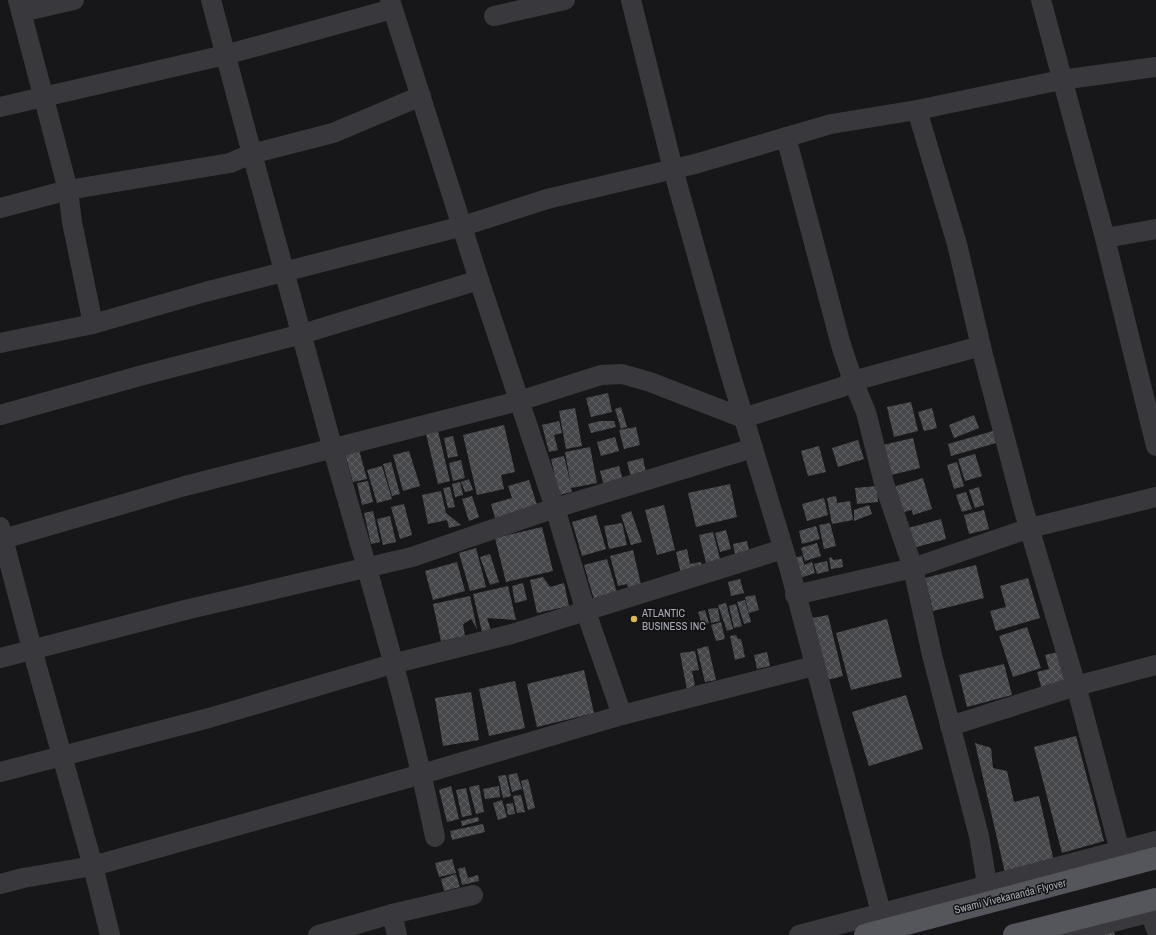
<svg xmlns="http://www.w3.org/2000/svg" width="1156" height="935" font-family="'Archivo Narrow',sans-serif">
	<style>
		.building { fill: url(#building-cross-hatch) }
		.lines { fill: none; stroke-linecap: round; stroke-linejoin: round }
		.minor { stroke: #39393d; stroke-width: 20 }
		.major { stroke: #55565c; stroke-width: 22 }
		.major-bridge { stroke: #55565c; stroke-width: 22 }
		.poi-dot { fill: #dbbc4d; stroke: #121214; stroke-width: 1.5 }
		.labels { text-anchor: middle; stroke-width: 3; stroke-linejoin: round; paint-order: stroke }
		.poi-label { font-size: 11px; fill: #abadb7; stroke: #121214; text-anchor: start }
		.street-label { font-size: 11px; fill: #abadb7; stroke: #121214 }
	</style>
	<defs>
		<pattern id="building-cross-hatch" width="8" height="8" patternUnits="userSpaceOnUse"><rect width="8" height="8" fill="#46474b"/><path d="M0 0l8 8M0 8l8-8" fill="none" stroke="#5e5f63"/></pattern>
	</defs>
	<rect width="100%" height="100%" fill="#171719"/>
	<g class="building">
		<path d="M608,393L612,412L591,417L586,398Z"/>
		<path d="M911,402L918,431L894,437L887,407Z"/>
		<path d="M621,407L627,427L621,429L615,409Z"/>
		<path d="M575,408L582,446L566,449L559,411Z"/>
		<path d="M932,408L937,428L924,431L918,412Z"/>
		<path d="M974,415L979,428L954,438L949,425Z"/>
		<path d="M559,421L562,433L554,435L558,450L549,452L542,425Z"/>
		<path d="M600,421H614L616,427L591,433L588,424Z"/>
		<path d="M504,425L515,472L501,475L504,489L477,495L463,435Z"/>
		<path d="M636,427L640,445L624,449L619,430Z"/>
		<path d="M438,431L450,481L438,484L426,434Z"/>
		<path d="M993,431L996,443L951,456L948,444Z"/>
		<path d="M453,436L458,456L448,458L444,438Z"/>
		<path d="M615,437L619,451L601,456L597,442Z"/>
		<path d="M913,438L920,468L891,475L883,445Z"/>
		<path d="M858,440L864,459L838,467L832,448Z"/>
		<path d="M819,446L826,472L808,476L801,451Z"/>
		<path d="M590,447L597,483L571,488L572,492L559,495L551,459L564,456L571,485L565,452Z"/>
		<path d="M359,450L367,479L353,482L345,454Z"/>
		<path d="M409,451L420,486L403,491L393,455Z"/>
		<path d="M975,454L982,476L965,481L958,459Z"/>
		<path d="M643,458L647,478L632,481L627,462Z"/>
		<path d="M461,460L465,478L453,481L449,463Z"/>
		<path d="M391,462L400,494L392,496L383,464Z"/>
		<path d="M957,462L964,486L954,489L947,465Z"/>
		<path d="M382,466L392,499L377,503L367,470Z"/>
		<path d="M619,466L624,484L605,490L600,471Z"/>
		<path d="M923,478L932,509L913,515L912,510L900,513L893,487Z"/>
		<path d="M469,479L473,490L465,492L461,482Z"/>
		<path d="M529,480L539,511L497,525L491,504L512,498L508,486Z"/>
		<path d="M368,481L373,502L362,505L357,483Z"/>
		<path d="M460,482L463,495L455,497L452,484Z"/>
		<path d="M730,484L737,517L696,527L688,493Z"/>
		<path d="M877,486L878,502L857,504L855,488Z"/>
		<path d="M450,487L455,507L448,508L443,488Z"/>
		<path d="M979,487L984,505L975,508L969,490Z"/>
		<path d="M441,491L446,513L461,525L449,528L447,520L428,524L422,495Z"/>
		<path d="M966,492L972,509L962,512L956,495Z"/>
		<path d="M472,496L479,517L469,521L462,499Z"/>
		<path d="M836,496L837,503L850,501L853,520L832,524L827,498Z"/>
		<path d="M824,498L828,515L807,521L802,504Z"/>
		<path d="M404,504L412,535L400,539L391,507Z"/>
		<path d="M664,505L675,550L657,555L645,510Z"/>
		<path d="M869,505L872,514L854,521V510Z"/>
		<path d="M984,510L989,529L969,534L964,515Z"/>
		<path d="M373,511L380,542L371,544L364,513Z"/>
		<path d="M631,511L642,542L631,545L621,515Z"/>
		<path d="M596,515L606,549L582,556L572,522Z"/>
		<path d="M390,516L396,542L383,545L377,519Z"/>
		<path d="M941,519L946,539L913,548L908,528Z"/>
		<path d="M622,523L627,545L609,549L604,526Z"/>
		<path d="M830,523L836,546L824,549L819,525Z"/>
		<path d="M816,526L820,539L802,544L799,531Z"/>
		<path d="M542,527L553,571L506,582L495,538Z"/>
		<path d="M726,530L731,549L720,552L715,533Z"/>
		<path d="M713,532L720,559L706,563L699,535Z"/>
		<path d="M747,541L750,556L736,559L733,544Z"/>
		<path d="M817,543L821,556L805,561L801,548Z"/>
		<path d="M476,548L486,587L470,591L459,553Z"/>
		<path d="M687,549L690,564L701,562L702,569L681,574L676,552Z"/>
		<path d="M633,550L642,589L629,592L627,584L618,586L610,556Z"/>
		<path d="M490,554L499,582L490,585L480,557Z"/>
		<path d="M802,556L804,565L812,562L815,573L800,578L794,558Z"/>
		<path d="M831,557L833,560L842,559L843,567L831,569L829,558Z"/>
		<path d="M607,559L618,596L595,603L584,565Z"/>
		<path d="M827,561L829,571L817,574L814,564Z"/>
		<path d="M457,562L465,591L433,600L425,571Z"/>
		<path d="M976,565L984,598L933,611L925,578Z"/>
		<path d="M543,577L550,587L564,583L569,606L537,613L530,580Z"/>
		<path d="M1028,578L1040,618L996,631L990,611L1006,607L1000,586Z"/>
		<path d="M740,579L744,593L731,596L728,582Z"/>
		<path d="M523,583L527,600L515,603L512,586Z"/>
		<path d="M508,586L516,620L487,618L491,630L482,632L473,594Z"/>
		<path d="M755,595L759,610L749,613L745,597Z"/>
		<path d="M470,596L477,629L471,619L463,624L465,636L441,641L433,604Z"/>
		<path d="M745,600L751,622L744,624L737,602Z"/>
		<path d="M726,603L733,629L727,631L718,605Z"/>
		<path d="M736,604L742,626L734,628L729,606Z"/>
		<path d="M718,608L720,621L711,623L708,609Z"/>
		<path d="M705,610L709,623L702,625L698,612Z"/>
		<path d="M828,615L843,676L823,681L807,619Z"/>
		<path d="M887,619L902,677L851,690L836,633Z"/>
		<path d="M721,622L725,639L716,641L711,625Z"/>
		<path d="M1027,627L1041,668L1013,677L999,636Z"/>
		<path d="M736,635L738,639H741L745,657L735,660L730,636Z"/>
		<path d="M708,646L716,680L705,682L697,649Z"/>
		<path d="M695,651L699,670L692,671L695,685L687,690L680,653Z"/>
		<path d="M767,652L770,666L757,669L754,655Z"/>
		<path d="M1058,652L1068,687L1043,693L1037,672L1049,669L1045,655Z"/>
		<path d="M1004,664L1012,695L967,707L959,675Z"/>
		<path d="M584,670L594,713L537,727L527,684Z"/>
		<path d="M515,681L525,728L489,736L479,689Z"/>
		<path d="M471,692L479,740L443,746L435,698Z"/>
		<path d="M906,695L923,749L869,766L852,712Z"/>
		<path d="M1076,736L1104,841L1062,853L1034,747Z"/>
		<path d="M975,743L991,748L993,768L1007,771L1014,802L1039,796L1055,866L1006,877Z"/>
		<path d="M517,773L522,789L512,792L508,775Z"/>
		<path d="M506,775L511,796L503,798L498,776Z"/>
		<path d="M528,779L535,808L528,810L521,781Z"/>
		<path d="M479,785L484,812L476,814L469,787Z"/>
		<path d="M451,786L459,819L447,822L439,790Z"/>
		<path d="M499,786L500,797L485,799L483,789Z"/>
		<path d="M466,788L472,815L462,817L456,790Z"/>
		<path d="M521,795L525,812L517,813L513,796Z"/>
		<path d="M502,800L507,817L498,820L493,803Z"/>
		<path d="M513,803L515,814L508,815L506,804Z"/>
		<path d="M478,817L479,821L462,826L461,821Z"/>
		<path d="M483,824L485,832L452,840L450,831Z"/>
		<path d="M452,859L456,873L439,877L435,863Z"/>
		<path d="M465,867L468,878L478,875L479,881L462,885L458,869Z"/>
		<path d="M456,874L460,887L444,891L441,879Z"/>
		<path d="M1113,929L1115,935H1094Z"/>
	</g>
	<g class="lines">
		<g class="minor">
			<path d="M18,0L68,190L72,222L93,324"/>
			<path d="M211,0C250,149 291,297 332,446C369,576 408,705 435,837"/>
			<path d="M390,0L479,280L555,508L586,612L622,715"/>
			<path d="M631,0L673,169L728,366L789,567L887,935"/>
			<path d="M1041,0L1105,238L1156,446"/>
			<path d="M21,12L74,0"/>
			<path d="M494,16L565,0"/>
			<path d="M0,107L225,55L392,9"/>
			<path d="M917,110L957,244L983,355L1023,507L1077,689L1120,851"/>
			<path d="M786,137L841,345L853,381L866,412L884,483L913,568L932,655L979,836L987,884"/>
			<path d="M0,208L68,190L230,163L251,154L333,133L421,96"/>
			<path d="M1105,238L1156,229"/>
			<path d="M0,343L93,324L205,292L463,226L547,199L695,164L831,124L917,110L1061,80L1156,67"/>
			<path d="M0,415L143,375L302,334L479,280"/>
			<path d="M0,527L32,649L93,866L110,935"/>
			<path d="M0,540L185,486L519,401L601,375L622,374L650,382L743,418L842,387L853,381L981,346"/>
			<path d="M795,595L913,568L1030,528L1156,497"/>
			<path d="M0,658L185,610L412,557L555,508L753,448"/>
			<path d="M950,726L1076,686L1156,665"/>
			<path d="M0,772L209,718L392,664L512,634L783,549"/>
			<path d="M0,884L23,878L93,866L422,774L622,715L814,666"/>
			<path d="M1150,912L1156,929"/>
			<path d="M392,914L397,935"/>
			<path d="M318,935L392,914L473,895"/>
			<path d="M799,935L1156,841"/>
			<path d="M1062,935L1156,911"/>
		</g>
		<path class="major" d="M1014,935L1156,899"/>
		<path class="major-bridge" d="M865,935L1156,858"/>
	</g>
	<circle class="poi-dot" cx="634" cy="619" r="4"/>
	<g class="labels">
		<g class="poi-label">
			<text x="642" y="617">ATLANTIC<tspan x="642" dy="13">BUSINESS INC</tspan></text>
		</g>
		<g class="street-label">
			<text transform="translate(1010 896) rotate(-14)" y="4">Swami Vivekananda Flyover</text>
		</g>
	</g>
</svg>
